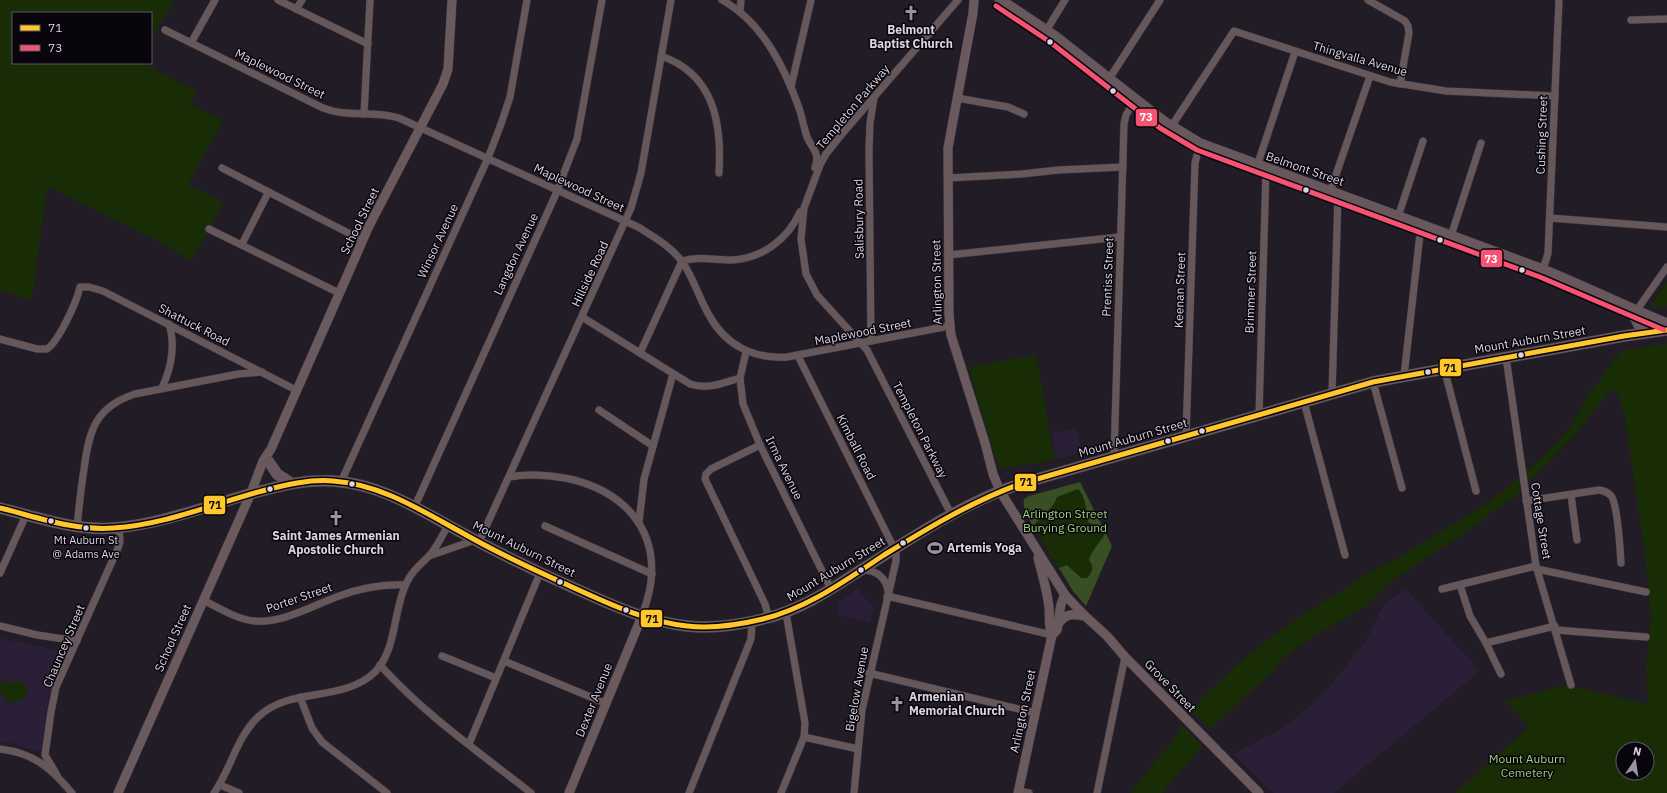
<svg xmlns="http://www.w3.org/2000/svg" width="1667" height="793" font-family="'IBM Plex Sans',sans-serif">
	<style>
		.built { fill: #2a1f36 }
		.green { fill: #182d05; fill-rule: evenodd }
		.forest { fill: #374f23 }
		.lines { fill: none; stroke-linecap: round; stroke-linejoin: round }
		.street-casing { stroke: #3b373f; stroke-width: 8 }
		.secondary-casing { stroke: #3b373f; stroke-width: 10 }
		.primary-casing { stroke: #3b373f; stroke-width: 12 }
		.street { stroke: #66575a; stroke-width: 7 }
		.secondary { stroke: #6a595d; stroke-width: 9 }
		.primary { stroke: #68585d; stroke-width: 11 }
		.bus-1-casing { stroke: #09050d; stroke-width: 8 }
		.bus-2-casing { stroke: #09050d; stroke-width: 8 }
		.bus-1 { stroke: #ffc72c; stroke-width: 5 }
		.bus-2 { stroke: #f65372; stroke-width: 5 }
		.bus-dot { fill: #dbd5e2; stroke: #09050d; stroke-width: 1.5 }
		.labels { text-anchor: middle; stroke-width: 3; stroke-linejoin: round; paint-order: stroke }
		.bus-label { font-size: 11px; fill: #dbd5e2; stroke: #09050d }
		.poi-label { font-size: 12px; font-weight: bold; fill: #dbd5e2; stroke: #09050d }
		.street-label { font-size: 12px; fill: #dbd5e2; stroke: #09050d }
		.park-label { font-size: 12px; fill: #a0cf80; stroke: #09050d }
		.line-badge { stroke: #09050d; stroke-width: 1.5 }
		.badge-label { font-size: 11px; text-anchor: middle; font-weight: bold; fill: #fff }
		.pale-badge-label { font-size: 11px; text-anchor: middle; font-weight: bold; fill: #111 }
	</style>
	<rect width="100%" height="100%" fill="#211c26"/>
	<g class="built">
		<path d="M1077,428L1082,452L1056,459L1052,433Z"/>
		<path d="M858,589L874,608L870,623L839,615L838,601Z"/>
		<path d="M1406,589L1480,671L1334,793H1273L1233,754L1276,732L1302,713L1320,697L1335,680L1367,639L1385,602Z"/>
		<path d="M0,638L64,652L48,698L43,745L40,752L8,742H0Z"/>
	</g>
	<g class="green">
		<path d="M0,0H174L151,40V13H13V63H143L197,91L191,104L223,120L188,185L224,203L191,261L154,239L47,186L32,300L0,291Z"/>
		<path d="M1667,282V306L1653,308L1651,305Z"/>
		<path d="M1667,343V793H1455L1529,727L1505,701L1565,685L1648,704L1646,667L1651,619L1645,554L1625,416L1617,393L1611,390L1581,428L1517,494L1465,533L1396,578L1364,607L1306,641L1280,661L1275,670L1210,729L1190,710L1244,658L1289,624L1368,573L1392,561L1486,504L1509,486L1548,452L1570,428L1587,397L1613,361L1622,351ZM1623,749H1647V773H1623Z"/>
		<path d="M1036,355L1055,460L999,469L968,367Z"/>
		<path d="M1080,482L1112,546L1086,606C1074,592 1020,514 1024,499L1029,496Z"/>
		<path d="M2,680L8,683L18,681L27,685L26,696L20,701L19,700C10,707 5,700 1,692H0Z"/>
		<path d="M1181,725L1202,746L1162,793H1130L1177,735Z"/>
	</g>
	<path class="forest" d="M1080,482L1112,546L1086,606L1073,591L1059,568L1067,565L1081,578H1087C1093,572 1094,566 1089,560C1093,548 1099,544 1105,534V532L1088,522L1085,502L1082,494L1078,489L1057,497L1054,504L1033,526C1028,518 1022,508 1024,499L1029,496Z"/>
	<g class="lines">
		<g class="street-casing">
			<g id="street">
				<path d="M278,0L368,44"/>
				<path d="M722,0C762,22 784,66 799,108C802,117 804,128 807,137C813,150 820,152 815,168"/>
				<path d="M1368,0L1405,21L1408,26L1409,33L1400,84"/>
				<path d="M296,9L302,0"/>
				<path d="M740,12L741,0"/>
				<path d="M1631,20L1667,19"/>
				<path d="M165,30L323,108C348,118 374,110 399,118L638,227C654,237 672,247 683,263C694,279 699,298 709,315C725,345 753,359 787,357L949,326"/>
				<path d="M1046,31L1065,0"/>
				<path d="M191,43L215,0"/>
				<path d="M661,56C714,74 722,123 719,173"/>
				<path d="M1109,79L1160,0"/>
				<path d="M791,87L811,0"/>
				<path d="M957,98L1008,107L1024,114"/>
				<path d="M364,114L370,0"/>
				<path d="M1171,127L1234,31L1390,82L1446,91L1555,96"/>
				<path d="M1257,166L1295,52"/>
				<path d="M222,168L362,240"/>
				<path d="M948,178L1022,174L1058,170L1123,167"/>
				<path d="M1330,192L1370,76"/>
				<path d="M1398,217L1423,141"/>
				<path d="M1550,218L1667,227"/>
				<path d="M209,229L339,293"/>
				<path d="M1451,236L1481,143"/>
				<path d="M242,244L268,193"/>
				<path d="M948,255L1120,237"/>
				<path d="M1543,270L1548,253L1559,0"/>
				<path d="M1634,314L1667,267"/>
				<path d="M582,317L690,384C708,390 722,383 740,378"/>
				<path d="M0,339L37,349H47C59,341 77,301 80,287H89L103,291L296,390"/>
				<path d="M871,341L869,151L870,123L874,98"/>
				<path d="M746,352L740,378L743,404L760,445L831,589"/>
				<path d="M640,353L682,261C699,256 714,260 731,260C762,259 788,239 800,212"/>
				<path d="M798,356L896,552V561L862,710L854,793"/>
				<path d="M1506,357L1536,566L1571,685"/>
				<path d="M1444,368L1476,491"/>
				<path d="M1404,376L1421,225"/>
				<path d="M1373,382L1402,488"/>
				<path d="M162,388C171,368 176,346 169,324"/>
				<path d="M1332,394L1338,195"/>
				<path d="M1304,402L1345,555"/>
				<path d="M599,410L653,446"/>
				<path d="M1259,415L1266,169"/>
				<path d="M1186,436L1195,163L1200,144"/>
				<path d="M760,445L711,469L706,474L705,479L765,604L769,618"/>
				<path d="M1114,457L1124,124L1126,115L1135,100"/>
				<path d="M509,477C530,473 549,475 570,479C621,491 657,526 651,581C650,593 646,604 642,616"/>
				<path d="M341,482L488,158L501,124L510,97L527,0"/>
				<path d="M1571,495L1577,540"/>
				<path d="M1526,501L1599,490C1604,491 1609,492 1612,497C1618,509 1620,548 1621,563"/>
				<path d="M415,506L555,196L577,139L602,0"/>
				<path d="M951,514L867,350L817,295L806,274L801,239L804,208L820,165L826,154L842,134L958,0"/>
				<path d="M639,522L644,479L673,374"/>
				<path d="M545,526L652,574"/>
				<path d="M77,527C79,507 81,488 84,469C89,431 95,407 135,394L238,374L262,372"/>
				<path d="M479,542L631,208L641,173L671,0"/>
				<path d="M429,556L475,540"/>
				<path d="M1537,569L1646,592"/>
				<path d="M861,570C875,569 886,577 888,591"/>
				<path d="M0,573L26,515"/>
				<path d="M1460,585L1470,616L1486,643L1501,674"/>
				<path d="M1442,589L1536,566"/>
				<path d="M887,596L1052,635"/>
				<path d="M203,600C219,608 236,619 254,621C281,624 314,605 339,596C361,588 382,584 405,585"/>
				<path d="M0,626L37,635L77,641"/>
				<path d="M1556,630L1646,637"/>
				<path d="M1486,643L1555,626"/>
				<path d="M442,656L496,678"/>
				<path d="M504,661L605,703"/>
				<path d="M380,665C424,714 479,752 531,793"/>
				<path d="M869,673L1035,713"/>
				<path d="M300,697L312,728L322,742L387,793"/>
				<path d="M804,737L858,749"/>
				<path d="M469,744L540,573"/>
				<path d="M0,749C34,753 51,768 72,793"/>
				<path d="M57,775L45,755L51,712L56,687L118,548L120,542L119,528"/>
				<path d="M220,785L239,793"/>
				<path d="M1019,791L1029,793"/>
				<path d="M214,793C231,769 236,738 258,717C290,686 343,703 375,672C397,649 393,611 406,584C411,572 420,565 429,556C437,547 442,536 448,525"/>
				<path d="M689,793L751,639L752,622"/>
				<path d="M781,793L804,737L805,723L786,613"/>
				<path d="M1097,793L1125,657"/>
			</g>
		</g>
		<g class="secondary-casing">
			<g id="secondary">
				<path d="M974,0L973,13L948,148L949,315L951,335L985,443L993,474L1000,491L1065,595L1085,616L1107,636L1125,657L1259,793"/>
				<path d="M1059,623C1066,613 1073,614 1085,616"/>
				<path d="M1052,635L1057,630C1060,618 1058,606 1065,595"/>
				<path d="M118,793L251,493L263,461L271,449L369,226L443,84L448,69L452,0"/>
				<path d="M569,793L642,616"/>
				<path d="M1018,793L1052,635C1048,625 1050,617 1049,607C1047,590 1042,574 1038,558"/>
			</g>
		</g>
		<g class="primary-casing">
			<g id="primary">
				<path d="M1000,0L1054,36L1164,122L1200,144L1543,270C1585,287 1625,307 1667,324"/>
				<path d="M1631,309L1643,333"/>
				<path d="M269,462L277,474L291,483"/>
				<path d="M0,508C37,517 75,531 113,528C157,525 204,507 246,495C275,487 303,479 333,481C379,484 415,507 455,529C496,552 539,573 583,592C616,607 650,622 687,626C713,629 738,625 763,619C798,611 827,592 856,573C909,540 960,504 1020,484L1373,382L1624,336L1667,330"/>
			</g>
		</g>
		<use href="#street" class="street"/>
		<use href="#secondary" class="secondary"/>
		<use href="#primary" class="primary"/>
		<g class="bus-1-casing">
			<path id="bus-1" d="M0,508C37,517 74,531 113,528C164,525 213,504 262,491C285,485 309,479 333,481C379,484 419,509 459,531C499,554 541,573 583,592C616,607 650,622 687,626C712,629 738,625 763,619C808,608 846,580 884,555C928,528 971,502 1020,484L1373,382L1624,336L1667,330"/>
		</g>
		<g class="bus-2-casing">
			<path id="bus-2" d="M996,6L1050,42L1160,128L1197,150L1540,277L1664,330"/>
		</g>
		<use href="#bus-1" class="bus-1"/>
		<use href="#bus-2" class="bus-2"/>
	</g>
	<defs>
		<g id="church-bare" transform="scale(1.2)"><path d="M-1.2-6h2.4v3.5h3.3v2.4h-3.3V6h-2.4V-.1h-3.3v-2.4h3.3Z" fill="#9a94a0" stroke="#09050d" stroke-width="2.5" paint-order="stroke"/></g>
		<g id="stadium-bare" transform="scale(1.2)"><path d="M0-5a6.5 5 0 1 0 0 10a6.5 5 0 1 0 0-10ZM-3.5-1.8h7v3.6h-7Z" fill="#9a94a0" stroke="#09050d" stroke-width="2.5" paint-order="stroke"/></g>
	</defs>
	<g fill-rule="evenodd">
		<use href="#church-bare" x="911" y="13"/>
		<use href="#church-bare" x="336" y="518"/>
		<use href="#stadium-bare" x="935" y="548"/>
		<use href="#church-bare" x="897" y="704"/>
	</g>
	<g class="bus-dot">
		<circle cx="1050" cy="42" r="3.5"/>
		<circle cx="1113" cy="91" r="3.5"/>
		<circle cx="1306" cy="190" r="3.5"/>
		<circle cx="1440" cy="240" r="3.5"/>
		<circle cx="1522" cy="270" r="3.5"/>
		<circle cx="1521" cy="355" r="3.5"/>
		<circle cx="1428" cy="372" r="3.5"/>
		<circle cx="1202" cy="431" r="3.5"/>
		<circle cx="1168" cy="441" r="3.5"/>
		<circle cx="352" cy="484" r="3.5"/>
		<circle cx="270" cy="489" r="3.5"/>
		<circle cx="51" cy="521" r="3.5"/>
		<circle cx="86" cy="528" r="3.5"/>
		<circle cx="903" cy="543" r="3.5"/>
		<circle cx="861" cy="570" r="3.5"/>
		<circle cx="560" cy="582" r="3.5"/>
		<circle cx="626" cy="610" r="3.5"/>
	</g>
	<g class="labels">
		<g class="bus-label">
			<text x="86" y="544">Mt Auburn St<tspan x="86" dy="14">@ Adams Ave</tspan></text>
		</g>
		<g class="poi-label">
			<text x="911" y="34">Belmont<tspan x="911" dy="14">Baptist Church</tspan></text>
			<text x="336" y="540">Saint James Armenian<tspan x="336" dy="14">Apostolic Church</tspan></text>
			<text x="947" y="552" text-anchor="start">Artemis Yoga</text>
			<text x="909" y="701" text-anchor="start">Armenian<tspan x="909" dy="14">Memorial Church</tspan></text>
		</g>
		<g class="street-label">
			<text transform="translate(1360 59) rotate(16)" y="4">Thingvalla Avenue</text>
			<text transform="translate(280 74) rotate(26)" y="4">Maplewood Street</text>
			<text transform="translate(853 107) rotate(-50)" y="4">Templeton Parkway</text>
			<text transform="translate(1542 135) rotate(-88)" y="4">Cushing Street</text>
			<text transform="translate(1305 169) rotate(19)" y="4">Belmont Street</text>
			<text transform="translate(579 188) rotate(25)" y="4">Maplewood Street</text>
			<text transform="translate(859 219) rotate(-91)" y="4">Salisbury Road</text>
			<text transform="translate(360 221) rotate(-64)" y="4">School Street</text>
			<text transform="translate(438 241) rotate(-65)" y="4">Winsor Avenue</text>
			<text transform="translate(516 254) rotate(-65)" y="4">Langdon Avenue</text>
			<text transform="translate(590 274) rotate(-65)" y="4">Hillside Road</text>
			<text transform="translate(1108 277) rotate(-88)" y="4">Prentiss Street</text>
			<text transform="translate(937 282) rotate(-91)" y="4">Arlington Street</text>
			<text transform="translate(1180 290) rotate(-88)" y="4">Keenan Street</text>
			<text transform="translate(1251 292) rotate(-88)" y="4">Brimmer Street</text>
			<text transform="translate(194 325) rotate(27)" y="4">Shattuck Road</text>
			<text transform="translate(863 332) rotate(-11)" y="4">Maplewood Street</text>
			<text transform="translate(1530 340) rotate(-10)" y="4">Mount Auburn Street</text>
			<text transform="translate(920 430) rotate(63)" y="4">Templeton Parkway</text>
			<text transform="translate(1133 438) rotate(-16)" y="4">Mount Auburn Street</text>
			<text transform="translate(856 447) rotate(63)" y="4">Kimball Road</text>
			<text transform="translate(784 468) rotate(64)" y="4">Irma Avenue</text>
			<text transform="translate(1541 521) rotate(81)" y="4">Cottage Street</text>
			<text transform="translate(524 549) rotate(26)" y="4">Mount Auburn Street</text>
			<text transform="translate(836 569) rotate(-31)" y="4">Mount Auburn Street</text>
			<text transform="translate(299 598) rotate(-19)" y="4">Porter Street</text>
			<text transform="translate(173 638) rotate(-66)" y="4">School Street</text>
			<text transform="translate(64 646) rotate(-67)" y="4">Chauncey Street</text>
			<text transform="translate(1170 686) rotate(46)" y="4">Grove Street</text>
			<text transform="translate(857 689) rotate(-80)" y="4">Bigelow Avenue</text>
			<text transform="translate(594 700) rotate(-68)" y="4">Dexter Avenue</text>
			<text transform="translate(1023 711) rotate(-78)" y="4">Arlington Street</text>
		</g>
		<g class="park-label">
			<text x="1065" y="518">Arlington Street<tspan x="1065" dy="14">Burying Ground</tspan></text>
			<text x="1527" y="763">Mount Auburn<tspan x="1527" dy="14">Cemetery</tspan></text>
		</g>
	</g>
	<g class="line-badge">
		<rect x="1135" y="108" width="23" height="19" rx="4" fill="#f65372"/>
		<rect x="1480" y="249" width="23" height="19" rx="4" fill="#f65372"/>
		<rect x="1439" y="358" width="23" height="19" rx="4" fill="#ffc72c"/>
		<rect x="1014" y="473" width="23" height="19" rx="4" fill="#ffc72c"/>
		<rect x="203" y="495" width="23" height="20" rx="4" fill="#ffc72c"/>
		<rect x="640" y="609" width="23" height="19" rx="4" fill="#ffc72c"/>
	</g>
	<g class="badge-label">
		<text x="1146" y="121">73</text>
		<text x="1491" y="263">73</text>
	</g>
	<g class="pale-badge-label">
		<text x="1450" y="372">71</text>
		<text x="1026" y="486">71</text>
		<text x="215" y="509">71</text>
		<text x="652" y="623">71</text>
	</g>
	<rect x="12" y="12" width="140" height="52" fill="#09050d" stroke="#5d5862"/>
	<rect x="20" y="25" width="20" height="6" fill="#ffc72c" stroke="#5d5862"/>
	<text x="48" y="32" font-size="12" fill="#dbd5e2">71</text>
	<rect x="20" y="45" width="20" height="6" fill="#f65372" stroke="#5d5862"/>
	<text x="48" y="52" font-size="12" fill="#dbd5e2">73</text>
	<g transform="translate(1635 761) rotate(13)"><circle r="19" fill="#09050d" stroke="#5d5862"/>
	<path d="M0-3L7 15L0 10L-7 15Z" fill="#9a94a0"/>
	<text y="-6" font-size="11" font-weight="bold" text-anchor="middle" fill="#dbd5e2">N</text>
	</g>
</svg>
